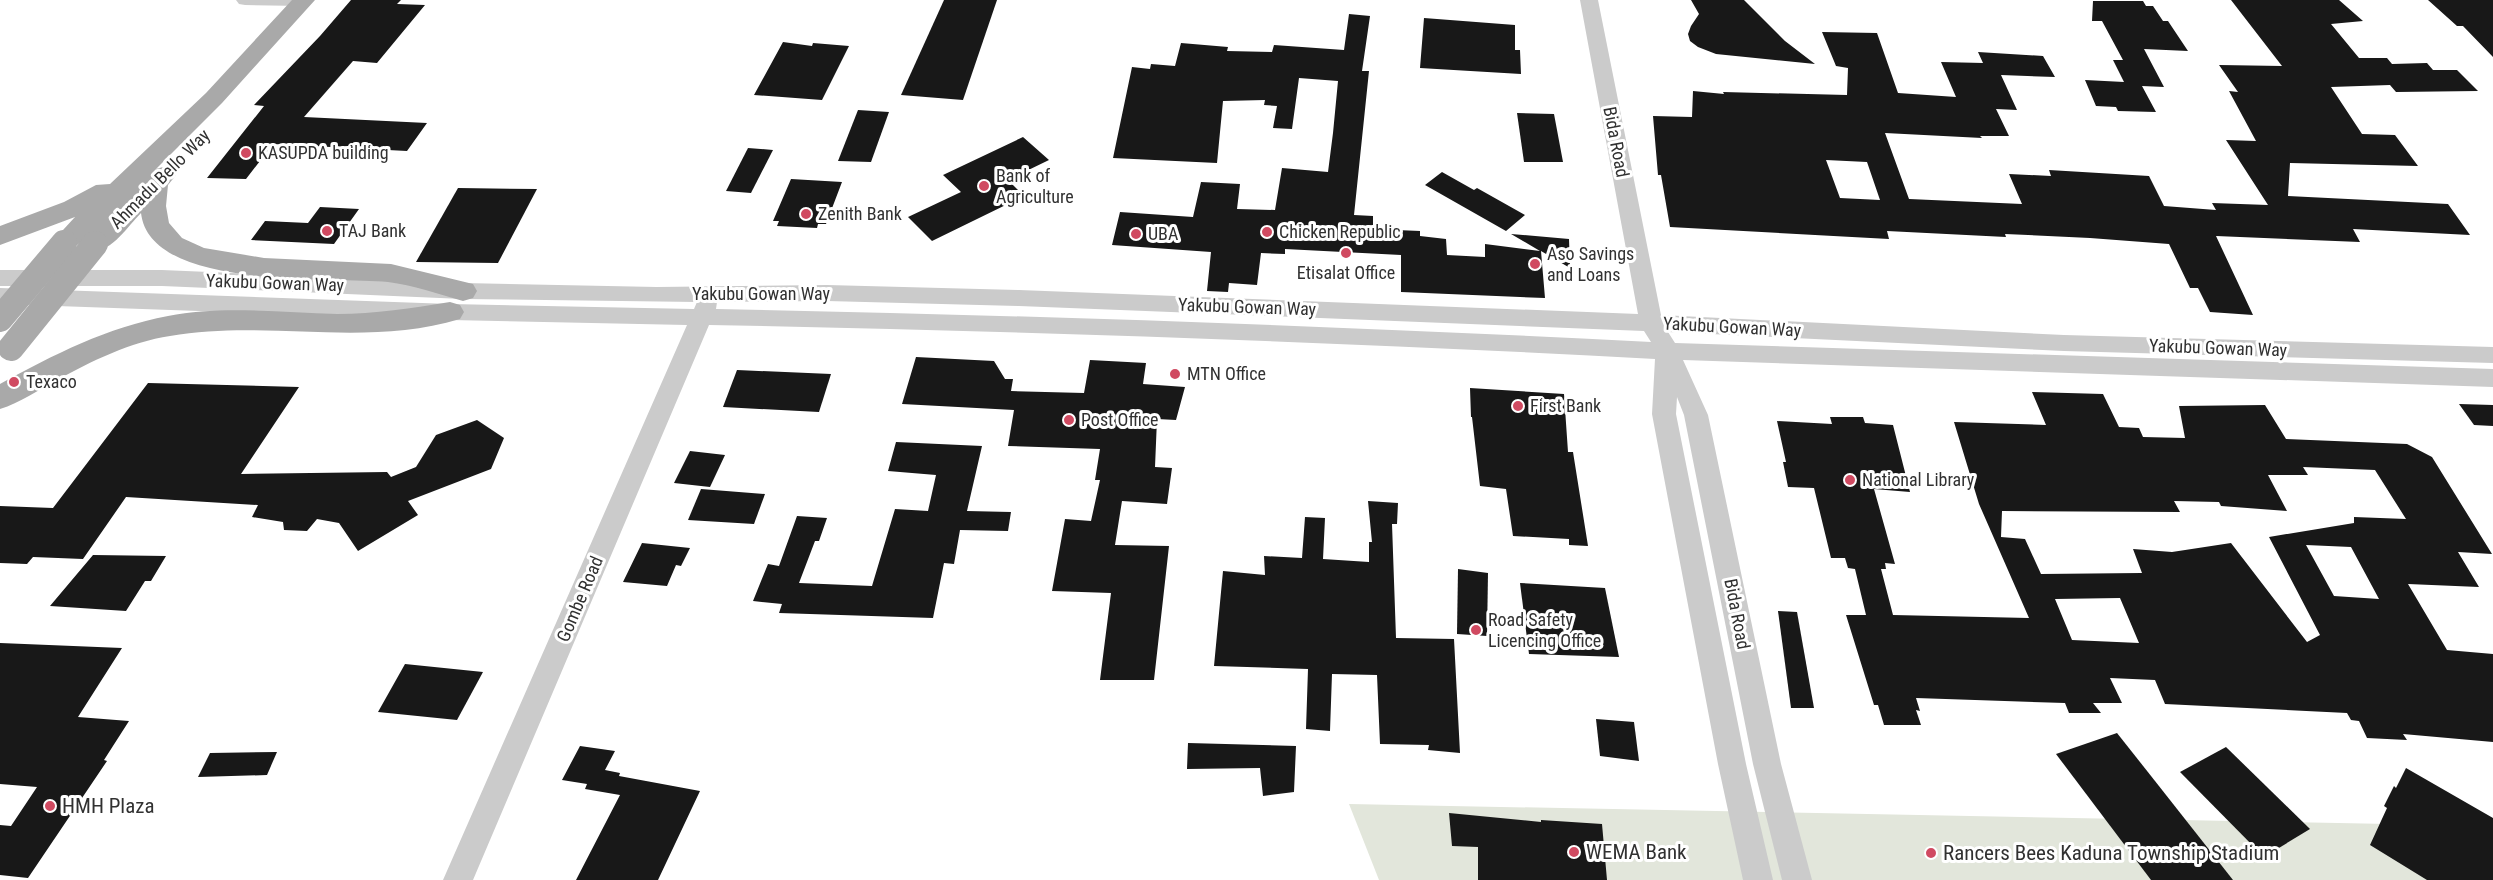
<svg xmlns="http://www.w3.org/2000/svg" width="2493" height="880" font-family="'Roboto Condensed',sans-serif">
	<style>
		.green { fill: #e2e6db }
		.building { fill: #181818; fill-rule: evenodd }
		.lines { fill: none; stroke-linecap: round; stroke-linejoin: round }
		.minor { fill: #cbcbcb; fill-rule: evenodd }
		.major { fill: #a9a9a9; fill-rule: evenodd }
		.major-bridge { stroke: #a9a9a9; stroke-width: 26 }
		.poi-dot { fill: #d04a61; stroke: #fff; stroke-width: 2 }
		.labels { text-anchor: middle; stroke-width: 6; stroke-linejoin: round; paint-order: stroke }
		.street-label { font-size: 18px; fill: #313131; stroke: #fff }
		.poi-label { font-size: 18px; fill: #313131; stroke: #fff; text-anchor: start }
		.near-poi-label { font-size: 21px; fill: #313131; stroke: #fff; text-anchor: start }
	</style>
	<rect width="100%" height="100%" fill="#fff"/>
	<path class="green" d="M1349,804L2493,826V880H1379Z"/>
	<g class="building">
		<path d="M351,0H401L397,4L425,5L377,63L353,61L304,117L427,123L407,151L273,144L246,179L207,178L264,106L254,105L320,36Z"/>
		<path d="M944,0H997L963,100L901,95Z"/>
		<path d="M1691,0H1744L1785,41L1815,64L1716,54L1698,47L1690,41L1688,34L1691,26L1699,14Z"/>
		<path d="M2231,0H2339L2363,21L2331,24L2359,58H2387L2392,64L2427,63L2433,70H2457L2478,91L2396,92L2390,85L2331,87L2362,134L2395,135L2418,166L2290,163L2288,196L2448,204L2470,235L2353,229L2360,242L2216,236L2253,315L2210,312L2198,288H2190L2169,244L2090,238L2005,234L2006,237L1887,231L1889,239L1670,227L1661,175H1658L1653,116L1692,117L1693,91L1724,94L1723,92L1847,95L1848,68L1836,66L1822,32L1877,33L1898,93L1956,97L1941,62L1983,63L1978,52L2043,56L2055,77L2001,75L2017,110L1996,109L2009,136H1980L1982,138L1885,133L1909,199L2022,204L2009,174L2051,176L2049,170L2149,176L2164,206L2216,210L2212,203L2268,205L2226,140L2256,141L2229,91L2238,92L2219,65L2282,66ZM1826,160L1867,162L1880,200L1840,198Z"/>
		<path d="M2428,0H2493V57L2463,26H2457Z"/>
		<path d="M2093,1H2143L2146,6H2153L2163,21H2168L2188,51L2144,49L2164,87L2142,86L2156,112L2118,111L2116,107L2096,106L2085,80L2124,82L2113,60H2123L2102,21H2092Z"/>
		<path d="M1349,14L1370,16L1362,71H1369L1354,215L1373,216V229L1420,231V236L1446,239L1447,255L1485,257V244L1540,251L1511,234L1569,239L1570,268L1541,251L1545,298L1401,292V255L1285,249V254L1261,253L1257,285L1229,283L1228,292L1207,291L1211,252L1112,245L1120,212L1193,217L1201,182L1240,184L1237,209L1275,210L1282,168L1328,172L1333,133L1338,81L1299,78L1292,129L1273,128L1277,106L1264,105L1265,100L1223,101L1217,163L1113,158L1132,67L1150,69L1151,64L1175,66L1181,43L1228,47L1227,51L1272,52L1274,45L1344,50Z"/>
		<path d="M1424,18L1515,25V50H1520L1521,74L1420,68Z"/>
		<path d="M783,42L812,46L813,43L849,46L822,100L754,95Z"/>
		<path d="M858,110L889,112L871,162L838,161Z"/>
		<path d="M1517,113L1554,114L1563,162H1524Z"/>
		<path d="M1023,137L1049,160L1008,180L1024,196L932,241L908,217L961,192L943,175Z"/>
		<path d="M748,148L773,150L751,193L726,191Z"/>
		<path d="M1442,172L1474,190L1477,188L1525,215L1506,231L1425,185Z"/>
		<path d="M791,179L842,182L826,224H818L817,228L777,226L779,221H773Z"/>
		<path d="M458,188L537,189L498,263L416,262Z"/>
		<path d="M320,207L359,209L334,244L251,240L265,221L308,223Z"/>
		<path d="M916,357L994,361L1005,379H1013L1011,391L1084,393L1090,360L1146,363L1143,384L1185,387L1176,420L1157,419L1155,467L1172,468L1167,504L1122,501L1115,545L1169,546L1154,680H1100L1111,593L1052,591L1065,519L1091,521L1100,480H1095L1100,449L1008,446L1014,410L902,404Z"/>
		<path d="M737,370L831,374L819,412L723,407Z"/>
		<path d="M148,383L299,387L241,474L387,472L391,477L416,467L436,435L477,420L504,438L491,469L408,501L418,515L358,551L339,523L317,519L307,531L284,530L283,522L252,517L258,505L126,497L83,559L33,557L27,564L0,563V506L53,508Z"/>
		<path d="M1470,388L1564,394L1568,452H1573L1588,546L1569,545V539L1513,536L1506,489L1480,486L1472,417H1471Z"/>
		<path d="M2032,392L2103,394L2119,427L2139,428L2143,437L2185,438L2179,406L2265,405L2286,439L2407,444L2432,457L2492,554L2458,552L2479,587L2408,584L2447,650L2493,654V742L2403,734L2407,740L2367,738L2359,721L2351,720L2347,713L2165,704L2155,680L2110,678L2122,703H2093L2101,713H2069L2065,703L1916,698L1920,711L1916,710L1921,725H1884L1878,705H1874L1846,615H1866L1855,569L1848,568L1845,558H1831L1814,488L1788,487L1783,462H1786L1777,421L1832,424L1830,417H1863L1865,423L1893,425L1910,492L1874,489L1895,564L1885,563L1886,569H1881L1893,615L2029,618L1979,504L1954,422L2046,425ZM2303,467L2375,470L2406,519L2354,517V523L2269,537L2320,635L2307,642L2231,543L2172,552L2133,549L2142,573L2041,574L2025,539L2001,537L2002,511L2180,512L2174,501L2219,502L2221,506L2287,511L2268,475H2308ZM2306,545L2351,547L2379,599L2334,596ZM2120,598L2139,643L2072,640L2055,599Z"/>
		<path d="M2459,404L2493,405V426L2474,425Z"/>
		<path d="M896,442L982,446L967,511L1011,512L1008,531L960,530L954,564L944,563L933,618L779,613L782,604L753,601L768,564L779,566L797,516L827,518L819,541H815L799,583L872,586L895,509L928,511L936,475L888,471Z"/>
		<path d="M690,451L725,455L710,487L674,483Z"/>
		<path d="M701,489L765,494L754,524L688,520Z"/>
		<path d="M1368,501L1398,503L1397,524H1392L1396,638L1454,639L1460,753L1428,750L1429,745L1380,744L1377,675L1332,674L1330,731L1306,729L1308,669L1214,666L1223,571L1265,575L1264,556L1302,558L1305,517L1325,518L1323,559L1369,562V542H1372Z"/>
		<path d="M642,543L690,548L681,566L676,565L667,586L623,582Z"/>
		<path d="M93,555L166,556L151,581H145L126,611L50,606Z"/>
		<path d="M1458,569L1488,573L1487,636L1457,634Z"/>
		<path d="M1520,583L1605,588L1619,657L1529,654Z"/>
		<path d="M1778,611L1797,612L1814,708H1791Z"/>
		<path d="M0,643L122,648L78,717L129,721L104,760L107,761L28,878L0,875V825L11,826L37,787L0,784Z"/>
		<path d="M405,664L483,672L457,720L378,712Z"/>
		<path d="M1596,719L1634,722L1639,761L1600,756Z"/>
		<path d="M2117,733L2155,781L2233,880H2151L2056,754Z"/>
		<path d="M1188,743L1296,746L1294,792L1263,796L1260,768L1187,769Z"/>
		<path d="M580,746L615,751L605,770L620,773L619,776L700,791L658,880H576L620,795L585,789L587,784L562,780Z"/>
		<path d="M2226,747L2310,829L2264,857L2180,772Z"/>
		<path d="M277,752L267,775L198,777L210,753Z"/>
		<path d="M2406,768L2493,818V880H2427L2370,845L2387,808L2384,806L2394,786L2396,788Z"/>
		<path d="M1449,813L1541,822V820L1602,824L1607,880H1478V847L1452,846Z"/>
	</g>
	<g class="lines">
		<g class="minor">
			<path d="M236,0H311L312,1L309,5L303,6L245,5L239,4Z"/>
			<path d="M1580,0H1598L1661,315L2064,335L2493,347V363L2064,351L1668,332L1675,343L2493,369V387L1683,360L1708,415L1781,764L1812,880H1782L1753,764L1684,415L1677,397L1676,414L1746,764L1773,880H1743L1718,764L1652,414L1655,359C1340,342 1025,331 709,325L473,880H443L687,325L450,320L0,304V288L450,304L694,309L697,302L463,299L162,286H0V270H162L463,283L657,287L827,285L1019,290L1638,314ZM827,301L1019,306L1644,331L1651,342C1339,326 1028,315 716,309L717,302Z"/>
		</g>
		<g class="major">
			<path d="M292,0H315L222,103L156,169L163,167L172,169L176,175L168,185L166,206L169,223L182,238L204,248L264,258L391,264L473,284L477,291L473,298L463,301C438,294 413,285 388,282C330,276 150,291 141,213C126,228 109,257 86,250L82,244L91,232C80,243 72,254 55,249L51,243L75,217L0,245V226L64,202L96,185L110,184L206,93Z"/>
			<path d="M450,302L460,305L464,312L460,319C363,348 267,319 170,336C130,342 92,361 57,380C38,390 20,403 0,409V384C53,355 108,327 168,316C224,305 281,313 337,314C375,314 412,308 450,302Z"/>
		</g>
		<g class="major-bridge">
			<path d="M0,319L64,243"/>
			<path d="M11,348L95,244"/>
		</g>
	</g>
	<g class="poi-dot">
		<circle cx="246" cy="153" r="6"/>
		<circle cx="984" cy="186" r="6"/>
		<circle cx="806" cy="214" r="6"/>
		<circle cx="327" cy="231" r="6"/>
		<circle cx="1267" cy="232" r="6"/>
		<circle cx="1136" cy="234" r="6"/>
		<circle cx="1346" cy="253" r="6"/>
		<circle cx="1535" cy="264" r="6"/>
		<circle cx="1175" cy="374" r="6"/>
		<circle cx="14" cy="382" r="6"/>
		<circle cx="1518" cy="406" r="6"/>
		<circle cx="1069" cy="420" r="6"/>
		<circle cx="1850" cy="480" r="6"/>
		<circle cx="1476" cy="630" r="6"/>
		<circle cx="50" cy="806" r="6"/>
		<circle cx="1574" cy="852" r="6"/>
		<circle cx="1931" cy="853" r="6"/>
	</g>
	<g class="labels">
		<g class="street-label">
			<text transform="translate(1616 142) rotate(79)" y="6">Bida Road</text>
			<text transform="translate(160 179) rotate(-45)" y="6">Ahmadu Bello Way</text>
			<text transform="translate(275 283) rotate(2)" y="6">Yakubu Gowan Way</text>
			<text x="761" y="300">Yakubu Gowan Way</text>
			<text transform="translate(1247 307) rotate(2)" y="6">Yakubu Gowan Way</text>
			<text transform="translate(1732 327) rotate(3)" y="6">Yakubu Gowan Way</text>
			<text transform="translate(2218 348) rotate(2)" y="6">Yakubu Gowan Way</text>
			<text transform="translate(580 599) rotate(-67)" y="6">Gombe Road</text>
			<text transform="translate(1737 614) rotate(79)" y="6">Bida Road</text>
		</g>
		<g class="poi-label">
			<text x="258" y="159">KASUPDA building</text>
			<text x="996" y="182">Bank of<tspan x="996" dy="21">Agriculture</tspan></text>
			<text x="818" y="220">Zenith Bank</text>
			<text x="339" y="237">TAJ Bank</text>
			<text x="1279" y="238">Chicken Republic</text>
			<text x="1148" y="240">UBA</text>
			<text x="1547" y="260">Aso Savings<tspan x="1547" dy="21">and Loans</tspan></text>
			<text x="1346" y="279" text-anchor="middle">Etisalat Office</text>
			<text x="1187" y="380">MTN Office</text>
			<text x="26" y="388">Texaco</text>
			<text x="1530" y="412">First Bank</text>
			<text x="1081" y="426">Post Office</text>
			<text x="1862" y="486">National Library</text>
			<text x="1488" y="626">Road Safety<tspan x="1488" dy="21">Licencing Office</tspan></text>
		</g>
		<g class="near-poi-label">
			<text x="62" y="813">HMH Plaza</text>
			<text x="1586" y="859">WEMA Bank</text>
			<text x="1943" y="860">Rancers Bees Kaduna Township Stadium</text>
		</g>
	</g>
</svg>
